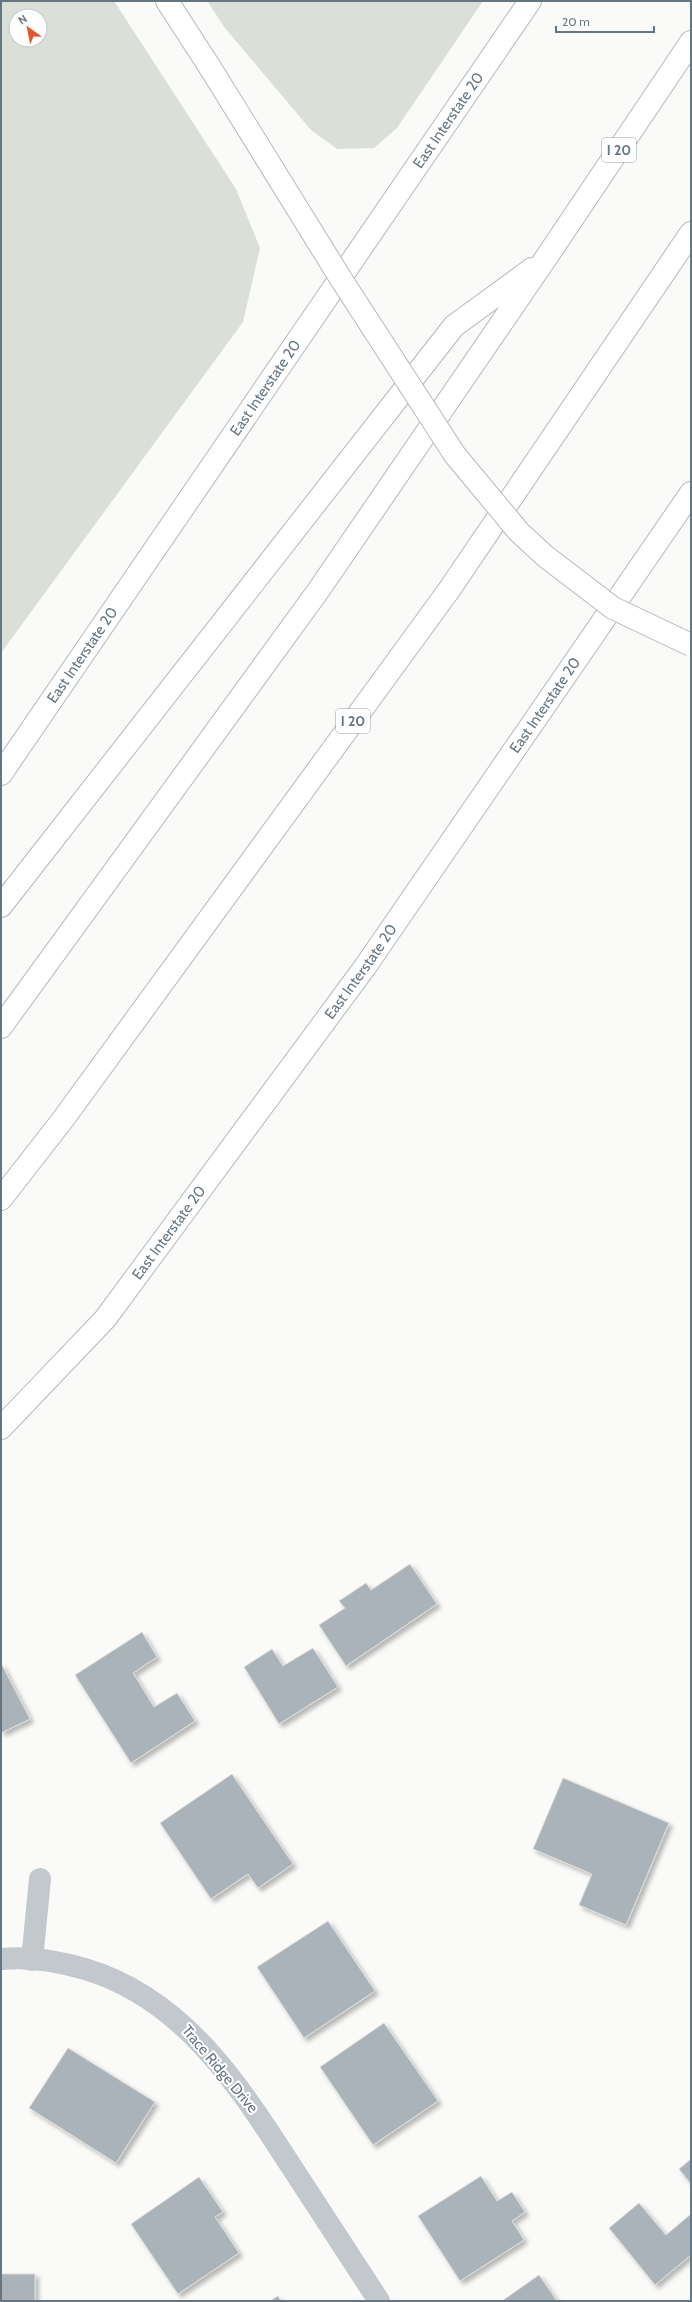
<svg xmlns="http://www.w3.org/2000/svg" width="692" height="2302" font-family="Cabin,sans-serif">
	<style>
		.green { fill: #dadfd7; fill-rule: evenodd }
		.building { fill: #aab3b9; stroke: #dcdcda; filter: url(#shadow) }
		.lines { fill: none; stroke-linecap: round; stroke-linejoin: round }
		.secondary-casing { stroke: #b3babf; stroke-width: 24 }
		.highway-casing { stroke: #b4b9bd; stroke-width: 24 }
		.street { stroke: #c3c8cc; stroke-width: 22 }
		.secondary { stroke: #fff; stroke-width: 22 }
		.highway { stroke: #fff; stroke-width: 22 }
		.secondary-bridge-casing { stroke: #b3babf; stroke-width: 24; stroke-linecap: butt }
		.secondary-bridge { stroke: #fff; stroke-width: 22 }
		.labels { text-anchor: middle; stroke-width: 4; stroke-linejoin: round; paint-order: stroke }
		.shield { fill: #fff; stroke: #939fa8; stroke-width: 1 }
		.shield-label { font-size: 14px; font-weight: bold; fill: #657683 }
		.street-label { font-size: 15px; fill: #657683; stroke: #fff }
	</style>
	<defs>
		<filter id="shadow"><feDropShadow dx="3.5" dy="3.5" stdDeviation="2" flood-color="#0004"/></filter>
	</defs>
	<rect width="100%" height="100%" fill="#fafaf8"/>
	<g class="green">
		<path d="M1,1H114L236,189L260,248L243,322L1,653ZM16,16H40V40H16Z"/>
		<path d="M207,1H483L397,128L374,148L337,149L311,130L225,28Z"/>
	</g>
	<g class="building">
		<path d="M410,1564L437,1604L346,1666L319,1625L345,1608L339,1601L366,1583L371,1590Z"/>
		<path d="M142,1632L157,1657L133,1673L154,1707L177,1693L195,1721L131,1763L75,1675Z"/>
		<path d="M313,1648L338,1687L279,1724L244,1667L272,1649L283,1666Z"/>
		<path d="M1,1663L30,1719L1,1733Z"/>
		<path d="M232,1774L293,1864L258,1888L248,1874L211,1899L160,1823Z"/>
		<path d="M563,1778L669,1823L626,1925L579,1905L592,1874L533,1849Z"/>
		<path d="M328,1921L375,1991L304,2038L257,1967Z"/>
		<path d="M384,2023L438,2101L373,2145L320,2067Z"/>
		<path d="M68,2048L155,2102L116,2163L29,2108Z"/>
		<path d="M691,2159V2184L679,2169Z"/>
		<path d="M481,2176L497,2201L512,2192L525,2212L512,2221L524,2240L460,2281L418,2216Z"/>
		<path d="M199,2177L223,2212L215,2217L239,2253L178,2294L131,2224Z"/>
		<path d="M639,2203L666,2235L691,2214V2255L655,2285L609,2228Z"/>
		<rect x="1" y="2274" width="34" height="27"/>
		<path d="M539,2275L557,2301H502Z"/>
		<path d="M278,2296L281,2301H270Z"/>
	</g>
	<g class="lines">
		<g class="secondary-casing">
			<g id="secondary">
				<path d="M167,1L211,69"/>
				<path id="s1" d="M1,774L530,1"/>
				<path id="s2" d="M1,1428L105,1319L365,967L691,493"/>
			</g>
		</g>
		<g class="highway-casing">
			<g id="highway">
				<path d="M1,906L454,326L532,269"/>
				<path d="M1,1027L318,591L546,258L691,42"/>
				<path d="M1,1199L64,1118L449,590L691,233"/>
			</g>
		</g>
		<g class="street">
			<path d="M1,1959C29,1956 58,1961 85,1969C185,1999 239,2086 293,2169C322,2213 350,2257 379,2301"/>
			<path d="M32,1960L40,1879"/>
		</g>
		<use href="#secondary" class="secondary"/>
		<use href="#highway" class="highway"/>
		<g class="secondary-bridge-casing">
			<path id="secondary-bridge" d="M211,69L341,279L455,455L519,532L545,556L613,608L691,645"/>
		</g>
		<use href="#secondary-bridge" class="secondary-bridge"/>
	</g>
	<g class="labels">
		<g class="shield">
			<rect x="602" y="138" width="34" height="24" rx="3"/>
			<rect x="336" y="709" width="34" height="24" rx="3"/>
		</g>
		<g class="shield-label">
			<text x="619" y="155">I 20</text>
			<text x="353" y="726">I 20</text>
		</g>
		<g class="street-label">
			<text dy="5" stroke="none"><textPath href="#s1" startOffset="792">East Interstate 20</textPath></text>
			<text dy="5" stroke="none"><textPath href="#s1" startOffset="468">East Interstate 20</textPath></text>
			<text dy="5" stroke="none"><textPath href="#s1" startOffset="144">East Interstate 20</textPath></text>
			<text dy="5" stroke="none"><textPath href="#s2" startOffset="906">East Interstate 20</textPath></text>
			<text dy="5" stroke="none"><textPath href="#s2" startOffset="582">East Interstate 20</textPath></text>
			<text dy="5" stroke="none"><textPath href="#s2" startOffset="258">East Interstate 20</textPath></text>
			<text transform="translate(220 2069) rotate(50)" y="5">Trace Ridge Drive</text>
		</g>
	</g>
	<rect width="692" height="2302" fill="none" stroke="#657683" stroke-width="4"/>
	<g transform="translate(28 28) rotate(327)"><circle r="19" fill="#ffffff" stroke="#c1c8cd"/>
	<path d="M0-3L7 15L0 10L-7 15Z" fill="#e4572e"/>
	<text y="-6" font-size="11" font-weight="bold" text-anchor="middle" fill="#657683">N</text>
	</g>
	<path d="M556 26v6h98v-6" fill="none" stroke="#657683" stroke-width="2"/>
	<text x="562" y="26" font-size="12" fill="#657683" stroke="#ffffff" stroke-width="3" paint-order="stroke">20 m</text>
</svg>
